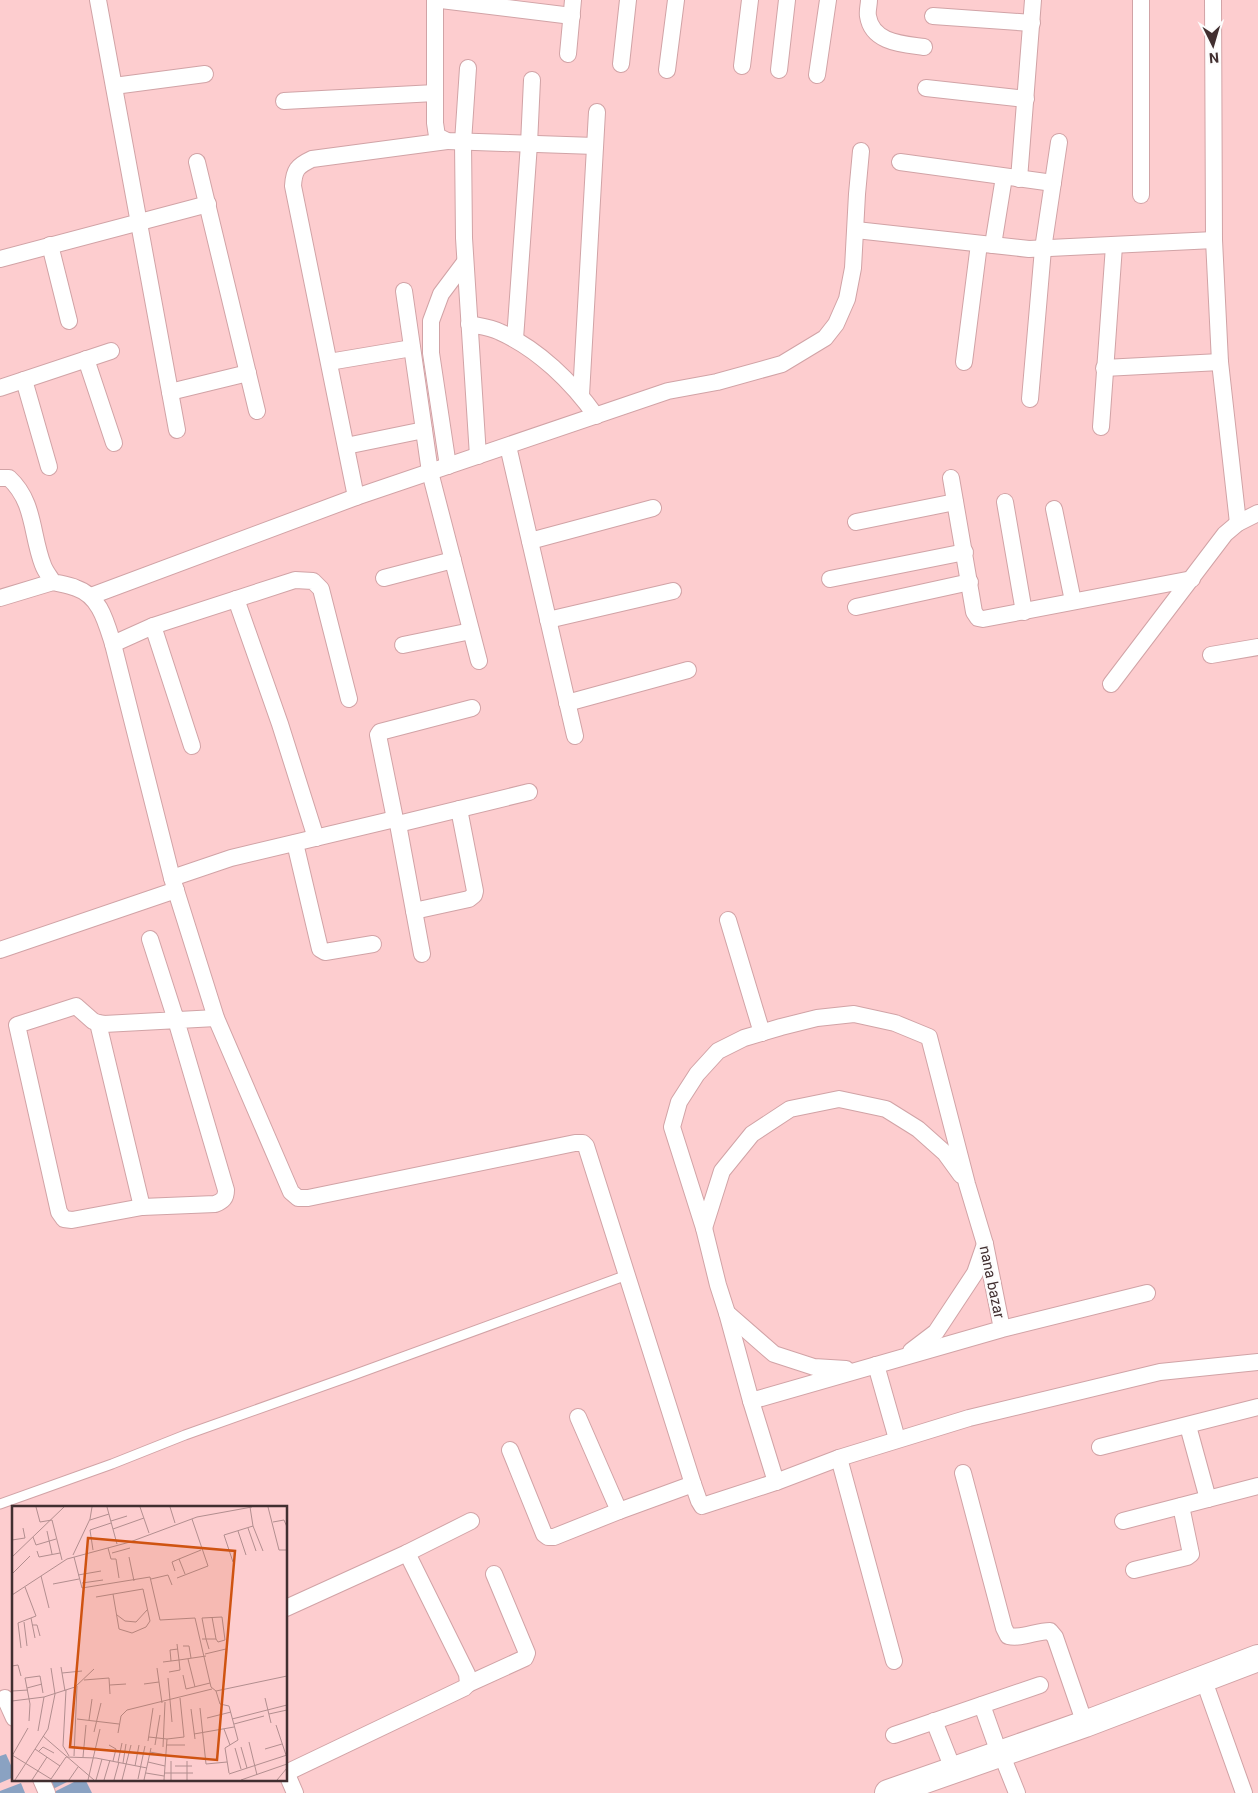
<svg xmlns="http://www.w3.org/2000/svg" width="1258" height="1793" font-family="Roboto,sans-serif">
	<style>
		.building { fill: #8aa2c2 }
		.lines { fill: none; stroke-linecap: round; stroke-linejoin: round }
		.lane-casing { stroke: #d1a3a6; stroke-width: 11 }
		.street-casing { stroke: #d1a3a6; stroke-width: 18 }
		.primary-casing { stroke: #d1a3a6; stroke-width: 28 }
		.lane { stroke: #fff; stroke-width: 9 }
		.street { stroke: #fff; stroke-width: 16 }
		.primary { stroke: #fff; stroke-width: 26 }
		.labels { text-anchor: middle; stroke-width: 5; stroke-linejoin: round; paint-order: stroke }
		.street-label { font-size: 15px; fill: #412f30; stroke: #fcfcfc }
		.inset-road { fill: none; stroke: #b28e8f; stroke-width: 1 }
		.view { fill: #cf5311; fill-opacity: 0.15; stroke: #cf5311; stroke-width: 2.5 }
		.inset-edge { fill: none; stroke: #412f30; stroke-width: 2.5 }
	</style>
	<rect width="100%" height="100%" fill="#fdcdcf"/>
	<g class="building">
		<path d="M6,1754L14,1772V1777L0,1783V1756Z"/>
		<path d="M48,1779H73L53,1789Z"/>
		<path d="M80,1779H85L92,1793H52Z"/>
		<path d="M21,1783L25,1793H0V1791Z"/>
	</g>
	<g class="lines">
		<g class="lane-casing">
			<path id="lane" d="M0,1504L112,1464L185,1435L348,1377L627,1275"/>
		</g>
		<g class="street-casing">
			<g id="street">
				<path d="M98,0L177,430"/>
				<path d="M435,0V123L437,136L447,141L595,146"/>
				<path d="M441,0L572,16"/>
				<path d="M869,0C869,5 867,11 868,16C872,43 903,44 924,47"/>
				<path d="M1213,0L1214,240L1220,362L1238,523"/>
				<path d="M933,16L1032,23"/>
				<path d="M568,54L573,0"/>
				<path d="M621,64L628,0"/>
				<path d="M742,66L750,0"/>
				<path d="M468,68L463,142L464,238L478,456"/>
				<path d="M667,70L676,0"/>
				<path d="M779,70L787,0"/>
				<path d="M817,75L828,0"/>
				<path d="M114,86L205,74"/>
				<path d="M926,88L1026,99"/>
				<path d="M284,101L435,93"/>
				<path d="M197,162L257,411"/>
				<path d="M900,162L1053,183"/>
				<path d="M1019,179L1033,0"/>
				<path d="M1141,195V0"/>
				<path d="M856,230L1029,249L1214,240"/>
				<path d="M50,245L69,321"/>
				<path d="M993,245L1004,177"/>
				<path d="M0,259L208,204"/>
				<path d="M404,291L430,472L479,661"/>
				<path d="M469,324C479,326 491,327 500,332C538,349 572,382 596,416"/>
				<path d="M515,339L529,144L532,80"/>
				<path d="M86,359L114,443"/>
				<path d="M329,362L412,348"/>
				<path d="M964,362L979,244"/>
				<path d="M1104,368L1220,362"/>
				<path d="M24,380L49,467"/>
				<path d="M0,388L111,351"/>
				<path d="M170,392L248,373"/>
				<path d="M581,395L597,112"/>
				<path d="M1030,399L1043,249L1059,142"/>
				<path d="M1101,427L1114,246"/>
				<path d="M346,446L424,430"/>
				<path d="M508,446L575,736"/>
				<path d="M448,466L431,353V321L441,294L465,262"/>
				<path d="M0,478H9C35,502 31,534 43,565C45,571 50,577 53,582C61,584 69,585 76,588C100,596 106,622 113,644L172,878L216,1018L291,1192L298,1198H308L575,1143H583L586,1146L693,1484L699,1501L702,1506L776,1482L839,1458L969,1418L1160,1372L1258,1362"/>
				<path d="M951,478L974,612L978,618L983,619L1192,579"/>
				<path d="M356,497L293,186C294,170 297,166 312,159L447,141"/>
				<path d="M1005,502L1024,612"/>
				<path d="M1054,509L1073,601"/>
				<path d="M856,522L955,502"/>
				<path d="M530,541L653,508"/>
				<path d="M384,578L453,560"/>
				<path d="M830,579L965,552"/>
				<path d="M91,596L356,497L668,391L717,382L782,364L825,338L836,324L847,299L853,268L857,194L861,151"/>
				<path d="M0,598L53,582"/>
				<path d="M236,599L280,724L316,838"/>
				<path d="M856,607L970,582"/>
				<path d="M548,620L673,591"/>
				<path d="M153,626L192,746"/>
				<path d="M113,644L153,626L295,580L313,581L321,589L349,699"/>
				<path d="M403,645L471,631"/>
				<path d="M1211,655L1258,647"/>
				<path d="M1111,684L1225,534L1238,523L1258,513"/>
				<path d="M567,703L688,670"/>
				<path d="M395,819L378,735L380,732L472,708"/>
				<path d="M398,824L529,792"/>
				<path d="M295,843L320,949L325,952L373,944"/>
				<path d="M172,878L231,858L395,819L398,824L422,954"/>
				<path d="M414,911L469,899L474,895L475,891L459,809"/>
				<path d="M728,920L762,1033"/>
				<path d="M150,939L176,1020L226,1190C226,1198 223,1201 215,1204L142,1207L72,1220L64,1219L59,1212L17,1025L76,1006L93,1021L98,1023L104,1024L216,1018"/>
				<path d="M0,950L176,890"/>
				<path d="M98,1023L142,1207"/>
				<path d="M704,1228L722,1171L752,1134L790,1109L839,1099L886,1109L918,1129L945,1153L961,1175"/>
				<path d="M727,1313L774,1354L814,1367L846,1369"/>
				<path d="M1002,1329L985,1244L967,1184L929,1037L895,1023L854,1014L817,1018L781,1027L744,1038L718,1051L697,1074L679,1102L672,1127L704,1228L718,1285L727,1313L751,1401L1002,1329L1147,1293"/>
				<path d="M911,1351L936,1332L975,1273L985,1244"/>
				<path d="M876,1365L897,1439"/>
				<path d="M751,1401L776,1482"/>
				<path d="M578,1417L619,1511"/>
				<path d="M1188,1426L1208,1499"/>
				<path d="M1100,1447L1258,1407"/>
				<path d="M510,1450L544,1534L548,1537H554L619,1511L693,1484"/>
				<path d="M839,1458L894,1661"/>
				<path d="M963,1473L1004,1628L1008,1636C1022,1639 1036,1631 1050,1631L1055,1637L1085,1724"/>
				<path d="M1123,1521L1258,1486"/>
				<path d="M1134,1570L1187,1557L1191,1554L1181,1506"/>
				<path d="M286,1608L407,1553L471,1521"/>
				<path d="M468,1684L525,1658L527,1653L494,1574"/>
				<path d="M1208,1692L1244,1793"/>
				<path d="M5,1698L14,1718"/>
				<path d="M982,1705L999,1753"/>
				<path d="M934,1721L953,1769"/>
				<path d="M894,1735L1040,1685"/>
				<path d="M1005,1763L1017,1793"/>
				<path d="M286,1772L295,1793"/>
				<path d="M286,1773L464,1688L468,1684L467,1674L407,1553"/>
				<path d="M41,1779L47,1793"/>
			</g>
		</g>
		<g class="primary-casing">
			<path id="primary" d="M888,1793L1085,1724L1258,1658"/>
		</g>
		<use href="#lane" class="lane"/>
		<use href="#street" class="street"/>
		<use href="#primary" class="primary"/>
	</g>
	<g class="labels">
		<g class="street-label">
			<text transform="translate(992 1282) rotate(78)" y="5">nana bazar</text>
		</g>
	</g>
	<g transform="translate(12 1506)">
		<rect width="275" height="275" fill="#fdcdcf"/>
		<path class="inset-road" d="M24,1L28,16L40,14L50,54M95,1L105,38M128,1L137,27M158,1L163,17M256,1L267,44H275M78,14L97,8M99,15L115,10M261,16L272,14L275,21M241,20L251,45M236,22L244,45M101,23L132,12M35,25L40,48M226,25L234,49M21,31L24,39L44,33M0,34L13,32L11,22M96,42L99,53H104L107,72M81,44L78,24L99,17M25,45L27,51L48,47M100,47L118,42M61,49L78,13L80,1M0,51L52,1M62,51L70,82L138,71L148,114L183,112L199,181L204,185L208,198L217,200L226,234L213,242L217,267M117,51L122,75M221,56L212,29L241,20L238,1M163,65L160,56L167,53M0,68L18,50M173,68L167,53L189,44M66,69L89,65M29,70L37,102M165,72L196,60L180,13M139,73L156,69L160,79M70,77L91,74M41,78L67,73M0,89L55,53L118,36L185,11L240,1M84,91L131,83L138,115L134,121L120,127L107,123L101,88M105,109L113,115L124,116L135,104M200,111L204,133M19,112L23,132M12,116L15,140M20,119H25L28,130M190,133H204L206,136L213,134L210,111L190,112L194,133L197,143M165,138L167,154L194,150M171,140H177L179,152M9,142L6,117L24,110L13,81M193,148L214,143M176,153L183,181M159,155L158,144L166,143M151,156L167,154M0,160L6,159L9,170M49,161L53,185M145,162L150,197M157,166L168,164L167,154M50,167L70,165M171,169L174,183L198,177M156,172L160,216M72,174L97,172L98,188M132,178L147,176M98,179L114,178M15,182L30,178M54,184L51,240L57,250M0,185L16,184M204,185L275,170M253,192L259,217M0,195L32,191L63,181L82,163M188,202L194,258L215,256M179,203L183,233M257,208L275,204M195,212L219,206M65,213L107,218M220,213L275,199M77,214L80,193M17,215L18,198L13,172L28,170L31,187M222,218L252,210M264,219L274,249M212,223L218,239M26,225L32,191M82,226L89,197M106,227L109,210L115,204L200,183M182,228L222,221M31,230L82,274M137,231L155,233L152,274M155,233L172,231L168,192M136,235L141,202M237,236L245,269M97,239L104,243L101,255M143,239L148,209M155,239H173M151,241L153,196M229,241L235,262M223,242L229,263M23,243L48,260M253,243L270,238M27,245L31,241L42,247M138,246L154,249M0,249L39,273M0,250L16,222M62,250L65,180M54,251L84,252L135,262M71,251L74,219M159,255V274M175,255V274M106,256L110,237M136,256L153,260M111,257L114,238M123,260L127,239M163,260H180M134,267L152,270M153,267H181M217,268L275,249M39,273L54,251M126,273L133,240M3,274L36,223L43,188L39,162M20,274L35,251M57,274L66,261M76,274L88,223M84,274L90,253M92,274L98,254M102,274L107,256M110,274L119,239M132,274L139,242M229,274L275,258M265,274L275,262"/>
		<path class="view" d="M76,32L223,45L205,254L58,241Z"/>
		<rect width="275" height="275" class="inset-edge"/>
	</g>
	<g transform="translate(1213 45) rotate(175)" stroke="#fcfcfc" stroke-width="4" paint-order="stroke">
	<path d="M0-4L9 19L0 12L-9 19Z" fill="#412f30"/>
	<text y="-8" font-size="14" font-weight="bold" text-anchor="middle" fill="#412f30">N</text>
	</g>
</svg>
